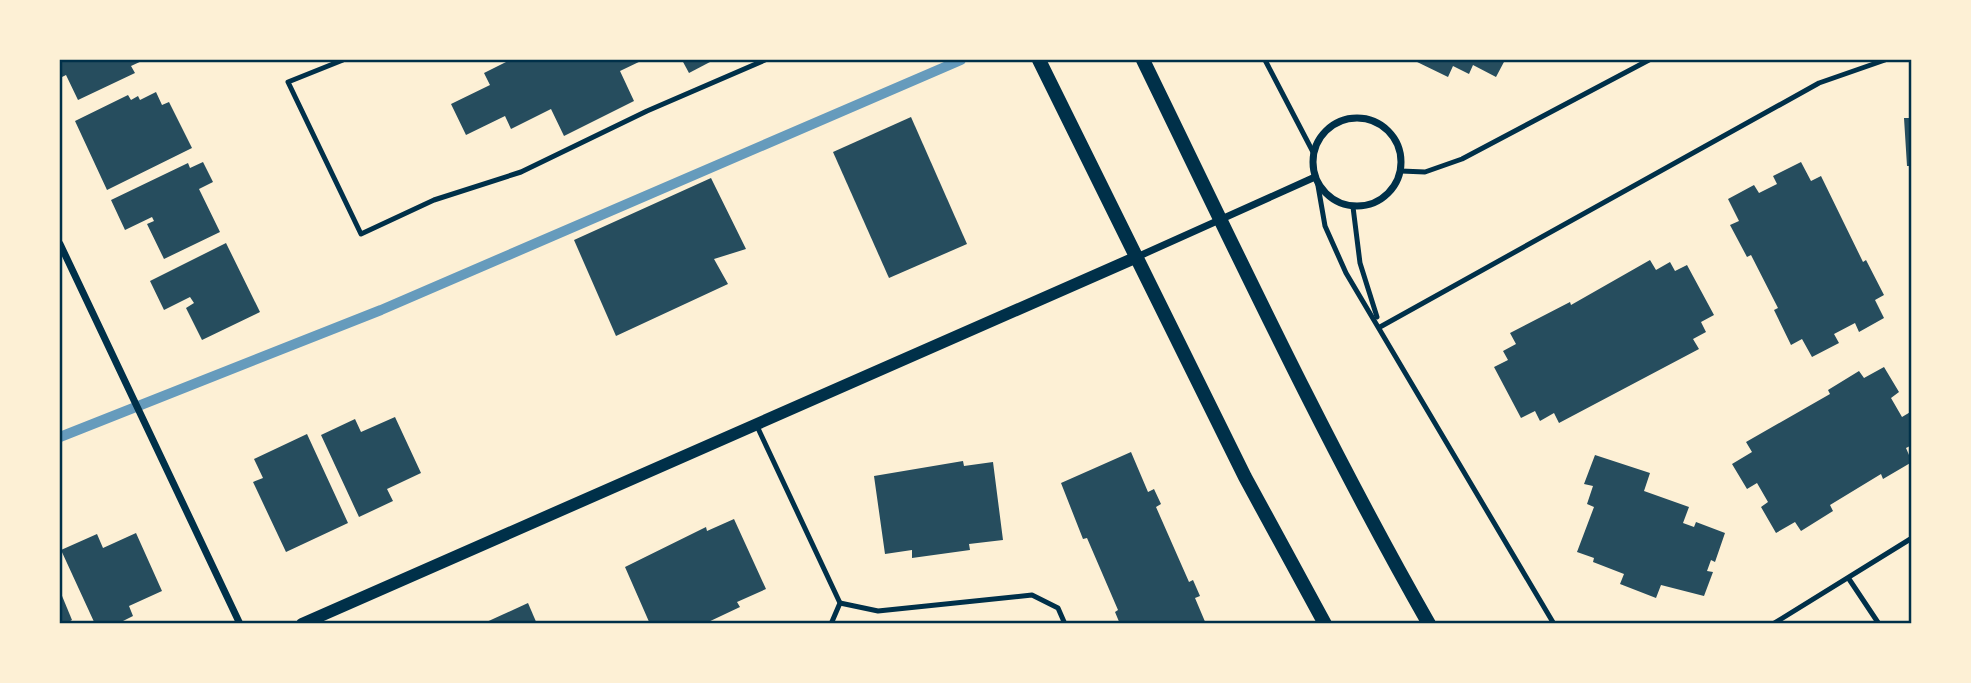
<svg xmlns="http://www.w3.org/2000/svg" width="1971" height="683" font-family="'Source Sans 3',sans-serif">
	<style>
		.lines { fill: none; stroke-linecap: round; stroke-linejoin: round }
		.stream { stroke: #669bbc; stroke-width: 10 }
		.building { fill: #264d5e }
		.service { stroke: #003049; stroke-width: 5 }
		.minor { stroke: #003049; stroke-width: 7 }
		.tertiary { stroke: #003049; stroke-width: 12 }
		.secondary { stroke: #003049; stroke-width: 14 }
		.neatline { fill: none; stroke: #003049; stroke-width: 2.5 }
	</style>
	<rect width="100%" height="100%" fill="#fdf0d5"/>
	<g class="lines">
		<path class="stream" d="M60,437L381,310L961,60"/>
	</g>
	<g class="building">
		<path d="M60,60H144L131,66L135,73L78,100L66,75L60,78Z"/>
		<path d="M510,60H643L620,71L634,101L564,136L551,109L511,129L505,116L466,135L451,104L490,85L484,73Z"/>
		<path d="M682,60H709L710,62L689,73Z"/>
		<path d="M1413,60H1505L1496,77L1473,65L1469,74L1453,66L1448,77Z"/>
		<path d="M156,92L162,105L169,102L192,148L107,190L75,121L128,95L131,100L138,96L140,100Z"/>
		<path d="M911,117L967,244L889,278L833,152Z"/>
		<path d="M1904,118H1912V166H1907Z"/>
		<path d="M203,162L213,182L199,189L220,232L164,259L147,224L154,221L152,217L125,230L111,200L188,163L190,168Z"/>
		<path d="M1801,162L1811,181L1821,176L1863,262L1866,260L1884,295L1875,300L1884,318L1859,332L1855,323L1834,334L1839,343L1812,357L1802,339L1791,345L1774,310L1778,308L1751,255L1747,257L1730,225L1739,221L1728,199L1754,185L1759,193L1777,184L1773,176Z"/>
		<path d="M711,178L746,249L714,259L728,284L616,336L574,240Z"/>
		<path d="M226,243L260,312L202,340L186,308L194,303L190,297L164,310L150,281Z"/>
		<path d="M1650,260L1656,270L1670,262L1675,271L1687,265L1714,315L1701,322L1706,332L1693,339L1699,349L1559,423L1554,413L1540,421L1535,411L1521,418L1494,367L1508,360L1503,351L1516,344L1510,333L1570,302L1571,305Z"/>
		<path d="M1884,367L1899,392L1891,398L1902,417L1912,411V445L1906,448L1912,462L1883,479L1881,474L1830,505L1833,511L1801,531L1795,522L1776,533L1761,507L1768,502L1757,483L1747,489L1732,464L1752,452L1746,442L1830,394L1828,390L1859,371L1864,378Z"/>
		<path d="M395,417L421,473L387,489L393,501L359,517L321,435L355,419L361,432Z"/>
		<path d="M307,434L348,523L286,552L253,482L263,478L254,459Z"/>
		<path d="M1131,452L1148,492L1154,489L1161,504L1156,507L1189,582L1193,580L1200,596L1195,598L1206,624H1120L1115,612L1118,610L1087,538L1083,539L1061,483Z"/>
		<path d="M1595,455L1650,473L1644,491L1689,507L1683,523L1694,527L1696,522L1725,533L1715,562L1711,560L1707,571L1713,572L1704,596L1661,585L1656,598L1620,584L1624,574L1593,562L1594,558L1577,552L1594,507L1587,504L1593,486L1584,484Z"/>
		<path d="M963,461L964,466L993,462L1003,540L969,544L970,550L912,558V550L885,554L874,476Z"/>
		<path d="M734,519L766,589L737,602L740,607L704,624H650L625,567L706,527L707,531Z"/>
		<path d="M136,533L162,591L129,606L133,616L117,624H95L61,550L97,534L103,548Z"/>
		<path d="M60,591L72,620L65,624H60Z"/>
		<path d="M528,603L537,624H482Z"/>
	</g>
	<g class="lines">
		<g class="service">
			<path d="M343,60L288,82L361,234L434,200L521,172L647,111L765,60"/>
			<path d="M1265,60L1313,152"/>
			<path d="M1401,171L1425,172L1462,159L1649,60"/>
			<path d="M1317,180L1325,226L1346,273L1554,624"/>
			<path d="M1353,207L1360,263L1377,317"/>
			<path d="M1380,327L1819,83L1885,60"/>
			<path d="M756,424L840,603L831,624"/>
			<path d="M1849,579L1879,624"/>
			<path d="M840,603L878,611L1032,595L1058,608L1065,624"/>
			<path d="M1773,624L1912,538"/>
		</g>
		<g class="minor">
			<circle cx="1357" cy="162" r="44"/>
			<path d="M60,244L240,624"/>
			<path d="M1137,257L1315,177"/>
		</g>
		<path class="tertiary" d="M302,624L1137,257"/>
		<g class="secondary">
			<path d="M1039,60L1245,477L1325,624"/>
			<path d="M1143,60C1235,249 1324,440 1429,624"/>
		</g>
	</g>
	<rect width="1971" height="683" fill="none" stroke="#fdf0d5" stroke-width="122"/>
	<rect x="61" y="61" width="1849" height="561" class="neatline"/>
</svg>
